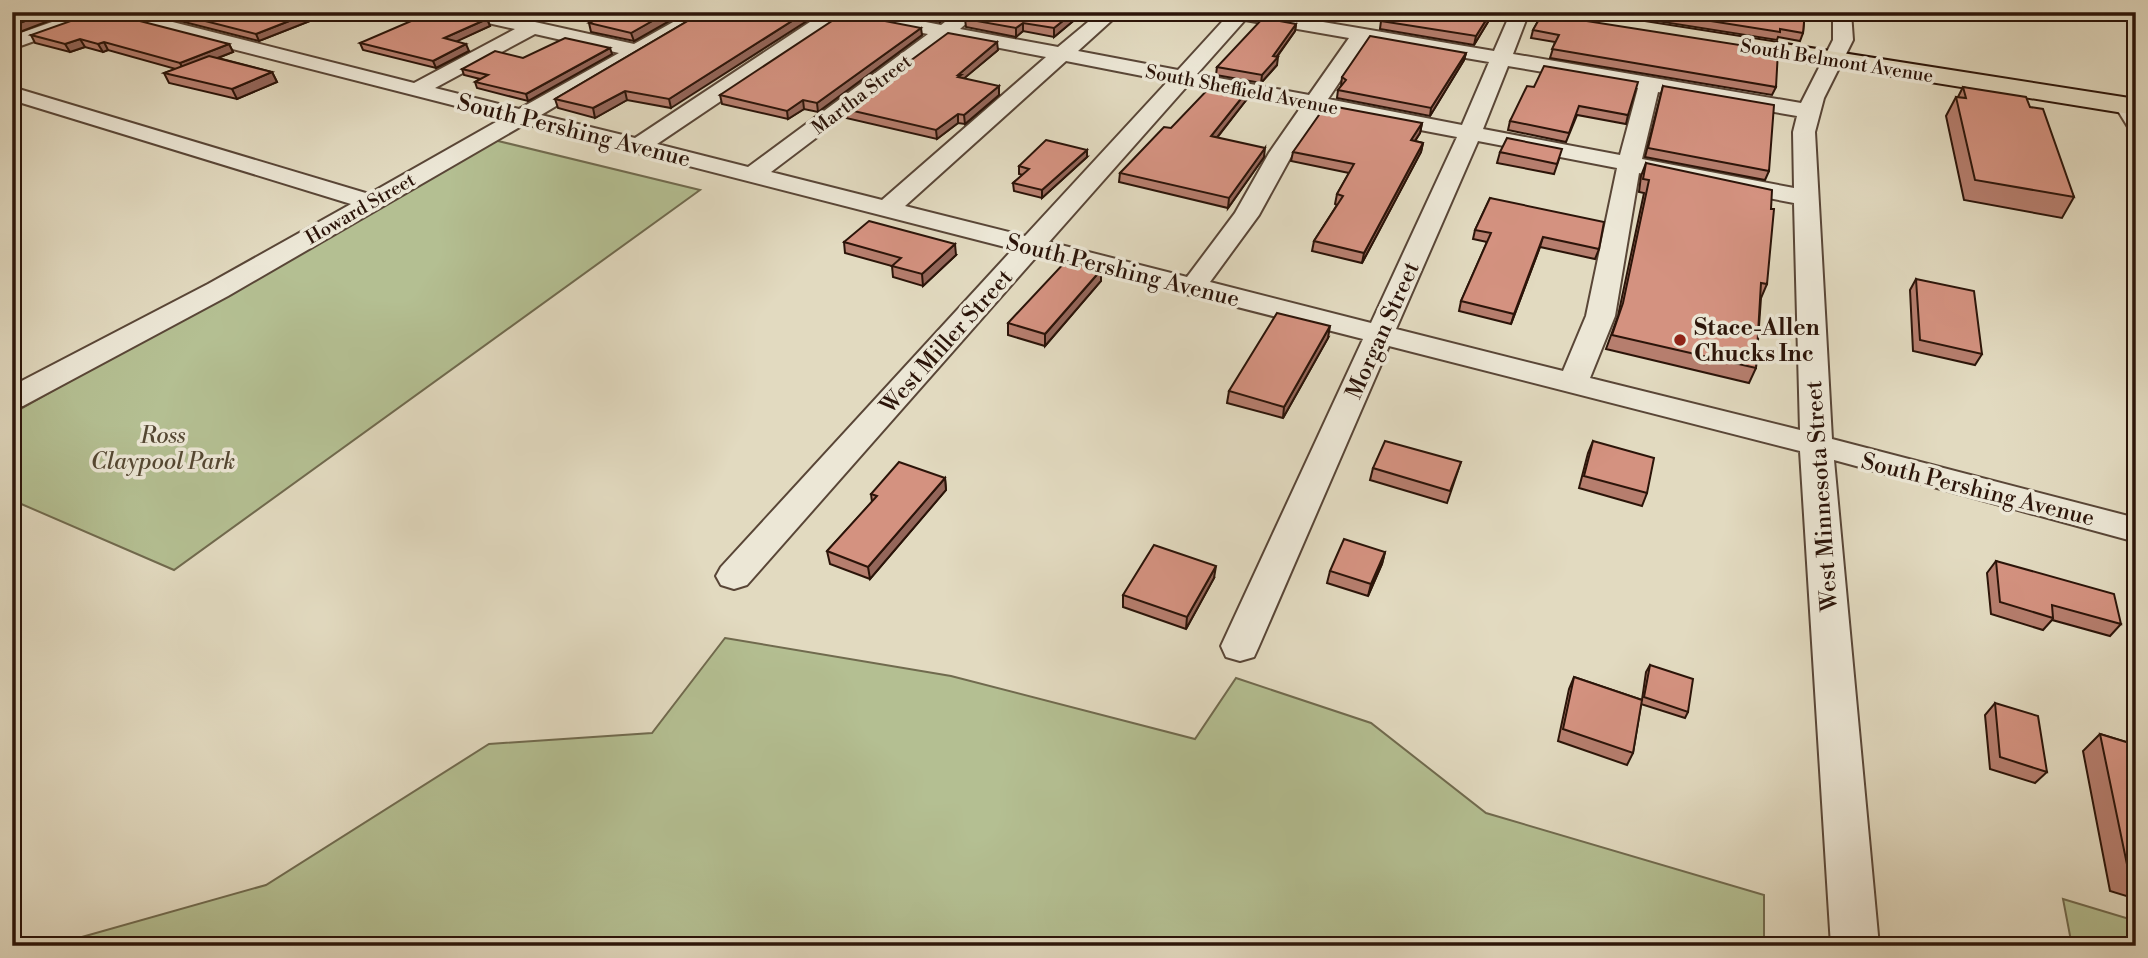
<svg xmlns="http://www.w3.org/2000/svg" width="2148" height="958" font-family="'Libre Bodoni',serif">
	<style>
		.green { fill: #b4bf92; stroke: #706a4e; stroke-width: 2 }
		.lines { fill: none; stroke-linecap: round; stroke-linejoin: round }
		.minor-casing { stroke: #594637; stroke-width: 4 }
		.major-casing { stroke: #2b1409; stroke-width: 4 }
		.minor { fill: #ece7d6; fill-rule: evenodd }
		.major { fill: #e2dac0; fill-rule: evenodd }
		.wall { fill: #b67e6e; stroke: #2b1409; stroke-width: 2 }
		.shaded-wall { fill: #94665a; stroke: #2b1409; stroke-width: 2 }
		.building { fill: #d49280; stroke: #2b1409; stroke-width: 2 }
		.poi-dot { fill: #8f2418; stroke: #ece7d6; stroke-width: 2.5 }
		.labels { text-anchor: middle; stroke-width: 7; stroke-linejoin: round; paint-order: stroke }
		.far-street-label { font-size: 19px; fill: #2b1409; stroke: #ece7d6 }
		.street-label { font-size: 23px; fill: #2b1409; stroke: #ece7d6 }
		.poi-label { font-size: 23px; font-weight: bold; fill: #2b1409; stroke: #ece7d6; text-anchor: start }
		.park-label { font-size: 23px; font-style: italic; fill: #544732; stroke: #ece7d6 }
	</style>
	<rect width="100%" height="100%" fill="#e2dac0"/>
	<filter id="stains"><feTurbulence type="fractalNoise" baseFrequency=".00286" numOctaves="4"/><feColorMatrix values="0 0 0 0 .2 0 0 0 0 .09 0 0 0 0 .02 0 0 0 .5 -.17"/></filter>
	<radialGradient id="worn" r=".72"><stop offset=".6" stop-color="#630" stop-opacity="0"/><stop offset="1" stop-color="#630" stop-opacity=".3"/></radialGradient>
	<g class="green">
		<path d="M494,140L700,190L174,570L12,500V414Z"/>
		<path d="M725,638L951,676L1195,739L1236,678L1371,723L1486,813L1764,895V946H50L266,885L489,744L652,733Z"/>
		<path d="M2063,899L2136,921V946H2072Z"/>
	</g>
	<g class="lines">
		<g class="minor-casing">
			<g id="minor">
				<path d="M101,12H133L414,83L515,29L457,16L455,12H490L634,44L691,12H714L541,115L635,138L825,12H875L941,25L958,12H979L960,29L1058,47L1100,12H1121L1078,51L1178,70L1231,12H1264L1494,51L1511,12H1529L1513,54L1801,103L1833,40V12H1851L1853,40L1824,98L1815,132L1832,439L2136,518V542L1834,460L1879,946H1831L1800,451L1389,346L1259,646L1254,657L1240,661L1226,657L1221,646L1363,339L1037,256L747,585L734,589L721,585L716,576L721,567L1013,249L525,124L228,296L23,406L12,408V386L208,284L351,204L12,100V87L369,194L503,118L103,16ZM844,18L928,34L748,167L657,144ZM1245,20L1349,38L1309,95L1197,74ZM535,34L619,53L519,109L435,88ZM948,38L1046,57L882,200L771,172ZM1367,41L1489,62L1462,125L1328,99ZM1066,61L1168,81L1025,236L905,206ZM1508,66L1638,88L1620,155L1483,129ZM1188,85L1301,107L1269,153L1235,213L1187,277L1049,242ZM1658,92L1797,116L1793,132L1794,188L1642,159ZM1321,111L1457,137L1371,323L1210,282L1259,215L1293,153ZM1478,141L1617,168L1586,316L1563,371L1396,329ZM1639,173L1794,203L1800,430L1590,378L1615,316Z"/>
				<path d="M72,15L79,17L82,21L79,25L12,49V36Z"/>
				<path d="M2126,99L2136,104V129L2128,127L2115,106Z"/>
			</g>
		</g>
		<g class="major-casing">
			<path id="major" d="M1527,12H1581L2136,99V115L1538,19Z"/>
		</g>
		<use href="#minor" class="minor"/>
		<use href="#major" class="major"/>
	</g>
	<g class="wall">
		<path d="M145,12H301L307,14L310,21L259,41Z"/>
		<path d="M611,12H685L634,41L591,32L589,23Z"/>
		<path d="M703,12L671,108L627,100L595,118L558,108L555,99Z"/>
		<path d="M890,12H954L940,22Z"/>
		<path d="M973,12H1084L1054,37L1023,31L1016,37L966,27L965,19Z"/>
		<path d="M1363,12H1494L1474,45L1380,29L1381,21L1384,17Z"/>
		<path d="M1600,12H1805L1803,33L1800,41L1778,37L1777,40Z"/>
		<path d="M1542,14L1776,87L1772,95L1550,58L1555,42L1531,38L1533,30Z"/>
		<path d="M487,19L490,26L456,41L469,51L436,68L363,50L360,43Z"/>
		<path d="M1296,24L1295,31L1277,57V65L1261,83L1216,75L1217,67Z"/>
		<path d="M31,35L229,44L233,52L218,58L272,72L277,82L237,99L169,83L164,73L176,69L108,50L103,52L85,47L70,52L35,43Z"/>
		<path d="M922,35L818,112L804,109L788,119L722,104L720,95Z"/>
		<path d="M998,50L964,78L999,95L965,124L958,123L937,139L846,118L845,109Z"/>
		<path d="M1466,53L1464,60L1430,116L1337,98L1338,90L1341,86L1342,77Z"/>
		<path d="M612,54L528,101L477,88L475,82L480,79L464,75L462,69L523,58Z"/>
		<path d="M1663,86L1769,171L1765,180L1645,157Z"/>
		<path d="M1534,87L1628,115L1626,124L1577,115L1566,142L1508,130L1510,121Z"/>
		<path d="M1963,87L2030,107L2074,197L2062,218L1964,200L1946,116L1956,97H1958Z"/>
		<path d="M1247,99L1217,138L1264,157L1228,208L1119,182L1120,173L1171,128Z"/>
		<path d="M1422,123L1420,133L1415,141L1423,143L1421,152L1362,263L1312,251L1314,241L1337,205L1335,204L1337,194L1349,173L1291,161L1293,152Z"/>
		<path d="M1500,152L1559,159L1554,174L1497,163Z"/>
		<path d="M1087,157L1042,198L1014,191L1013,183L1023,175L1019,174V166Z"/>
		<path d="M1646,163L1767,284L1761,298L1756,368L1749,383L1606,349L1618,316L1644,193L1639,192L1641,176Z"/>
		<path d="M1490,198L1599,249L1595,259L1540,247L1511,324L1459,311L1461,301L1487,242L1473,239L1475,230Z"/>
		<path d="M844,242L956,255L923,286L893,277L892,266L845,253Z"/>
		<path d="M1101,270V281L1045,346L1008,335V323Z"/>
		<path d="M1916,279L1982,354L1975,365L1913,351L1910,290Z"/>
		<path d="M1328,338L1283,418L1227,403L1229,391Z"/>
		<path d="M1593,441L1647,493L1642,506L1579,488L1588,453Z"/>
		<path d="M1461,462L1447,503L1370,480L1373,468Z"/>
		<path d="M945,478L946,490L870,579L830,564L827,551L872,502L871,494Z"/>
		<path d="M1385,552L1382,564L1368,596L1327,583L1330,571Z"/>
		<path d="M1996,561L2121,624L2110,636L2052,620L2043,630L1991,614L1987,573Z"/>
		<path d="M1214,578L1186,629L1123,607V595Z"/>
		<path d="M1650,665L1688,712L1685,718L1641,704L1633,753L1627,765L1558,741L1569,689L1574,677L1642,700L1646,672Z"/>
		<path d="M1995,703L2047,772L2035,783L1990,769L1985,715Z"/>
		<path d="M2100,734L2136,745V899L2110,891L2083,751Z"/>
	</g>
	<g class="shaded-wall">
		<path d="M48,12H72L12,35V26Z"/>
		<path d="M668,12H685L634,41L631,33Z"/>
		<path d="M806,12H821L671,108L669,99Z"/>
		<path d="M942,12H954L940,22V14Z"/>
		<path d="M1074,12H1084L1054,37V28Z"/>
		<path d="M1491,12H1494L1474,45L1476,36Z"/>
		<path d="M307,14L310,21L259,41L256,34Z"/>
		<path d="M487,19L490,26L447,46L444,38Z"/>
		<path d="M1023,23V31L1016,37V28Z"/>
		<path d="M1296,24L1295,31L1272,63L1278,57L1277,65L1261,83L1262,75L1273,56Z"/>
		<path d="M921,28L922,35L818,112L817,103Z"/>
		<path d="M80,39L85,47L70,52L65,44Z"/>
		<path d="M104,42L108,50L103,52L98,44Z"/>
		<path d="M997,42L998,50L961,81L958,75Z"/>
		<path d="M229,44L233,52L184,71L180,63Z"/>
		<path d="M466,44L469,51L436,68L433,61Z"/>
		<path d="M610,48L612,54L528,101L526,94Z"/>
		<path d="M1466,53L1464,60L1430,116L1431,108Z"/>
		<path d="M272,72L277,82L237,99L232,89Z"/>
		<path d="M999,86V95L965,124L964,115Z"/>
		<path d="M1248,90L1247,99L1210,146L1211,136Z"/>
		<path d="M625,91L627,100L595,118L593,108Z"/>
		<path d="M803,100L804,109L788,119L787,111Z"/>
		<path d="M958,114V123L937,139L936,130Z"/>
		<path d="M1422,123L1420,133L1409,150L1411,140Z"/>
		<path d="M1423,143L1421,152L1362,263L1364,253Z"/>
		<path d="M1265,148L1264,157L1228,208L1229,198Z"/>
		<path d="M1087,150V157L1042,198V190Z"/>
		<path d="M1543,237L1540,247L1511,324L1514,314Z"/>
		<path d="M955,244L956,255L923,286L922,274Z"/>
		<path d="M1101,270V281L1045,346V334Z"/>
		<path d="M1330,326L1328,338L1283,418L1284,407Z"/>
		<path d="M945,478L946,490L870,579L868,567Z"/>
		<path d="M1385,552L1382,564L1368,596L1371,584Z"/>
		<path d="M1216,566L1214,578L1186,629L1187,617Z"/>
	</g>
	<g class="building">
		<path d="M12,12H48L12,26Z"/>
		<path d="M96,12H105L229,44L180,63L104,42L98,44L80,39L65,44L31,35Z"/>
		<path d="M170,12H301L307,14L256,34Z"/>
		<path d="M432,12H457L487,19L444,38L466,44L433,61L360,43Z"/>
		<path d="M611,12H668L631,33L589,23Z"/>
		<path d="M703,12H806L669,99L625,91L593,108L555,99Z"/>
		<path d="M973,12H1074L1054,28L1023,23L1016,28L965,19Z"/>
		<path d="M1388,12H1491L1476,36L1381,21Z"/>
		<path d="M1654,12H1805L1803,33L1780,29V32Z"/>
		<path d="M844,13L921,28L817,103L803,100L787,111L720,95Z"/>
		<path d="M1542,14L1778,51L1776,87L1552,49L1559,35L1533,30Z"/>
		<path d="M1263,18L1296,24L1273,56L1278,57L1262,75L1217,67Z"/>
		<path d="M948,33L997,42L958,75H961L958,77L999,86L964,115L958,114L936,130L845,109Z"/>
		<path d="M1370,36L1466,53L1431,108L1338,90L1346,80L1342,77Z"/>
		<path d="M565,38L610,48L526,94L475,82L488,75L462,69L495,51L523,58Z"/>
		<path d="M209,56L272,72L232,89L164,73Z"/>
		<path d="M1544,66L1638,82L1628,115L1579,106L1569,133L1510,121L1527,86L1534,87Z"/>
		<path d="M1213,84L1248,90L1211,136L1265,148L1229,198L1120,173L1164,127L1171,128Z"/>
		<path d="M1663,86L1774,105L1769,171L1648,148Z"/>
		<path d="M1963,87L2026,97L2030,107L2043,109L2074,197L1975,180L1956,97L1966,98Z"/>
		<path d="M1326,105L1422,123L1411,140L1423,143L1364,253L1314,241L1343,196L1337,194L1354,164L1293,152Z"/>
		<path d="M1507,138L1562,149L1557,164L1500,152Z"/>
		<path d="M1046,140L1087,150L1042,190L1013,183L1029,169L1019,166Z"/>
		<path d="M1646,163L1772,190L1771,209H1774L1767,284L1761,283L1756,368L1612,335L1623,303L1649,180L1643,179Z"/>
		<path d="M1490,198L1604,222L1599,249L1543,237L1514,314L1461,301L1491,233L1475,230Z"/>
		<path d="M869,221L955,244L922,274L892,266L901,258L844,242Z"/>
		<path d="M1066,261L1101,270L1045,334L1008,323Z"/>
		<path d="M1916,279L1974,291L1982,354L1920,340Z"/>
		<path d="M1277,313L1330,326L1284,407L1229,391Z"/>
		<path d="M1385,441L1461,462L1450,491L1373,468Z"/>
		<path d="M1593,441L1654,458L1647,493L1584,476Z"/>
		<path d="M899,462L945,478L868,567L827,551L877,496L871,494Z"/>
		<path d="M1344,539L1385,552L1371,584L1330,571Z"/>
		<path d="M1154,545L1216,566L1187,617L1123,595Z"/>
		<path d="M1996,561L2114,594L2121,624L2052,605L2053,618L2000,602Z"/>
		<path d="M1650,665L1693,679L1688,712L1644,697Z"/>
		<path d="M1574,677L1642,700L1633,753L1563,729Z"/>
		<path d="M1995,703L2038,716L2047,772L2000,757Z"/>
		<path d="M2100,734L2136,745V876L2129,874Z"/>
	</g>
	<circle class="poi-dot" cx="1680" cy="340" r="7"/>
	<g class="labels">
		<g class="far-street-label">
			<text transform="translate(1837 60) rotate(9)" y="7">South Belmont Avenue</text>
			<text transform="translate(1242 89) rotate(11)" y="7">South Sheffield Avenue</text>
			<text transform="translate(861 94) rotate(-37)" y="7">Martha Street</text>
			<text transform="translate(360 208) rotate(-30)" y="7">Howard Street</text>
		</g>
		<g class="street-label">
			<text transform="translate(574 130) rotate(14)" y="8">South Pershing Avenue</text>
			<text transform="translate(1123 270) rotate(14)" y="8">South Pershing Avenue</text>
			<text transform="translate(1382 330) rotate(-66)" y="8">Morgan Street</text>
			<text transform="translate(946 341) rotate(-48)" y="8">West Miller Street</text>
			<text transform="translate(1978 489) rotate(14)" y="8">South Pershing Avenue</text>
			<text transform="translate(1821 496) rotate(-94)" y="8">West Minnesota Street</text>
		</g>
		<g class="poi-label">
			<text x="1694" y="335">Stace-Allen<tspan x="1694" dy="26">Chucks Inc</tspan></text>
		</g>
		<g class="park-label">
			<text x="163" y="443">Ross<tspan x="163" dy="26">Claypool Park</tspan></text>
		</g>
	</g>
	<rect width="2148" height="958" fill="none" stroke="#e2dac0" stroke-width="42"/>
	<rect x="14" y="14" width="2120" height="930" fill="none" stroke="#2b1409" stroke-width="3.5"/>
	<rect x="21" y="21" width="2106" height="916" fill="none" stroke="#2b1409" stroke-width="2"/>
	<rect width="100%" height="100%" filter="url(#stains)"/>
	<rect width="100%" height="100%" fill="url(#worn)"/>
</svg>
